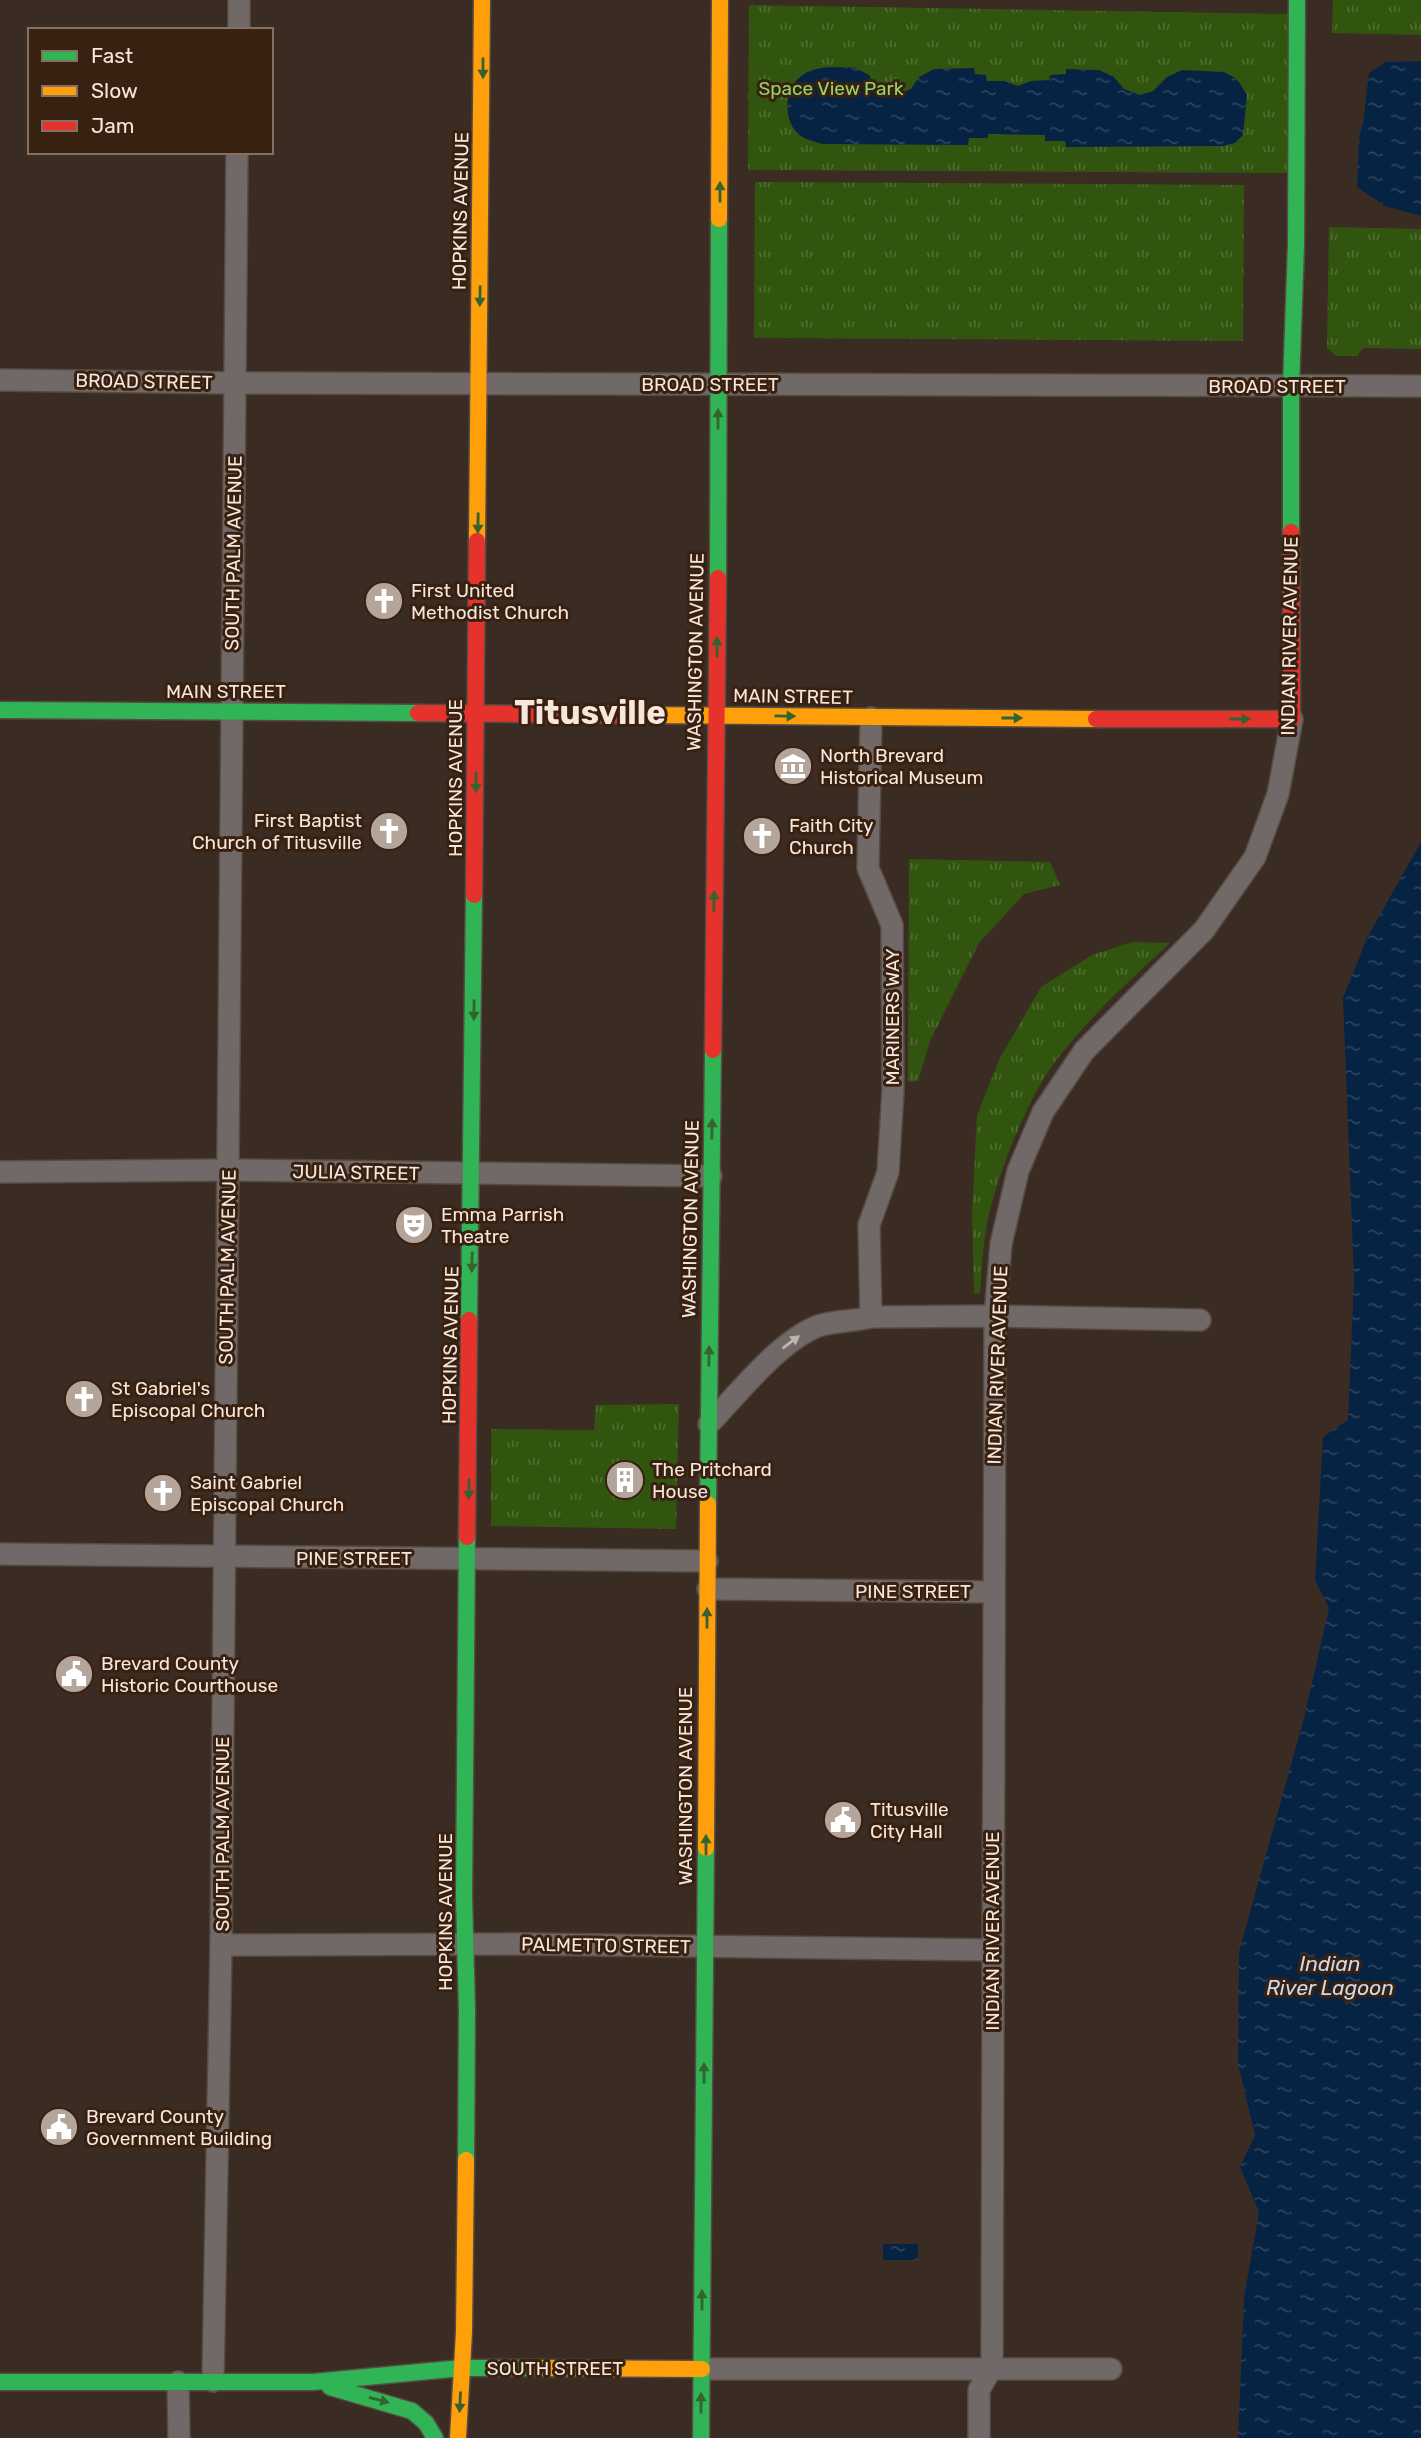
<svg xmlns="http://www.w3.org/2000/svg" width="1421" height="2438" font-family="Rubik,sans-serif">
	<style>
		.grass { fill: url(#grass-tufts) }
		.water { fill: url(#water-ripples) }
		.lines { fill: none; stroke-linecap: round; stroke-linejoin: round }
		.street-casing { stroke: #564b42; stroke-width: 24 }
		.fast-casing { stroke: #564b42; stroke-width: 19 }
		.slow-casing { stroke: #564b42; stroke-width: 19 }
		.jam-casing { stroke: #564b42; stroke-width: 19 }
		.street { stroke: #716967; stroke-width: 21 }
		.fast { stroke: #30b455; stroke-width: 16 }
		.slow { stroke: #ff9f0a; stroke-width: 16 }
		.jam { stroke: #e5322d; stroke-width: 16 }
		.oneway { fill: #356330 }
		.oneway2 { fill: #c1b4ad }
		.labels { text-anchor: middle; stroke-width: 6; stroke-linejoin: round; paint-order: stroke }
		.park-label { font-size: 19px; fill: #93d668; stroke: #392111 }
		.street-label { font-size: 19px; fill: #f6e6db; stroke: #392111 }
		.poi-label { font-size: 19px; fill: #f6e6db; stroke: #392111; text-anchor: start }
		.water-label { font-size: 21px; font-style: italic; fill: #cbdaee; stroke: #392111 }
		.town-label { font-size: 33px; font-weight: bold; fill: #f6e6db; stroke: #392111 }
	</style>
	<defs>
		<pattern id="grass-tufts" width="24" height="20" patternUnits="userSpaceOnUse" patternTransform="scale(1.75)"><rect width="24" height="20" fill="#31550e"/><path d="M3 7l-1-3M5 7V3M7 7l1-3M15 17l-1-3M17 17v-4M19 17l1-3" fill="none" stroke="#4f6d30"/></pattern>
		<pattern id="water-ripples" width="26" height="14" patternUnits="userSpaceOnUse" patternTransform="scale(1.75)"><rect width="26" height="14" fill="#072343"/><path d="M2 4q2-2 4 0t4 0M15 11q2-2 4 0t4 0" fill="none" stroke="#2c435e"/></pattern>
	</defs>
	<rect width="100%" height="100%" fill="#3a2c23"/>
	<g class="grass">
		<path d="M1333,0H1421V35L1332,33Z"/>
		<path d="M749,5L1288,14V173L748,170Z"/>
		<path d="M755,182L1244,185L1243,341L754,338Z"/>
		<path d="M1329,227L1421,229V349L1363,348L1357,356H1336L1327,348Z"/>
		<path d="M909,859L1050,862L1060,885L1024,894L979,943L930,1041L918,1081L908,1082Z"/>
		<path d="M1132,942L1170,943C1129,981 1088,1018 1055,1062C1027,1098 993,1185 986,1230C982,1251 982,1272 980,1293L974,1294L972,1214L977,1115L1000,1058L1041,987L1092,955Z"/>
		<path d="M679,1404L676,1529L491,1526V1429L594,1430L596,1405Z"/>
	</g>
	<g class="water">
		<path d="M1421,61V216L1385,206L1357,187L1359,138L1363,123L1369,73L1385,62Z"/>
		<path d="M853,67L869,75L880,91L897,95L911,89L919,77L934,69L974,68L975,74L986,75L987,81H1004L1018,86L1031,81L1049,80L1050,75L1066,74V69L1099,70L1114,77L1124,89L1140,95L1153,91L1167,77L1182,70L1224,72L1237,79L1247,95L1243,135L1235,143L1223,146L1066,147L1065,141H1045V135L988,134V138H969L968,145L822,144C816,142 807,140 801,136C781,122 784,86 804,74C818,65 837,68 853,67Z"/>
		<path d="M1421,842V2438H1238L1244,2298L1259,2212L1240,2167L1255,2135L1238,2064L1239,1952L1304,1718L1329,1608L1315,1580L1323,1437L1348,1420L1354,1279L1343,998L1367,938Z"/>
		<rect x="883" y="2244" width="35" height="16"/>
	</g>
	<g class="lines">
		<g class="street-casing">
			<g id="street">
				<path d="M239,30V0"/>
				<path d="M0,380L235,383L1421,386"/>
				<path d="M871,718L868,868L892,925L893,1090L888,1172L869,1225L871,1317"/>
				<path d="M0,1172L229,1170L711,1176"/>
				<path d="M709,1424C738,1394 778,1342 818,1326C835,1320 853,1322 871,1317L995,1316L1200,1320"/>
				<path d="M0,1554L707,1561"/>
				<path d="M708,1589L993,1592"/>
				<path d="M221,1945L523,1944L992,1950"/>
				<path d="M702,2369H1111"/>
				<path d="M213,2381L221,1945L237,152"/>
				<path d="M178,2382L179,2438"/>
				<path d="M979,2438V2390L992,2367L995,1316L1001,1244L1018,1171L1043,1112L1084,1051L1204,930L1255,857L1278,794L1292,719"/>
			</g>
		</g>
		<g class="fast-casing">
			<g id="fast">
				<path d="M1291,532V387L1296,245L1297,0"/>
				<path d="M718,578L719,219"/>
				<path d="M0,710L418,713"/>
				<path d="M469,1320L474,895"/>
				<path d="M708,1504L713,1050"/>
				<path d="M466,2160L467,2011L464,1896L467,1537"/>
				<path d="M0,2382H313L462,2368H538"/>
				<path d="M330,2387L412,2411L426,2423L435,2438"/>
				<path d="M701,2438L706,1848"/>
			</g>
		</g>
		<g class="slow-casing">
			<g id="slow">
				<path d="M719,219L720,0"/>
				<path d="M477,541L482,0"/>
				<path d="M645,715L1096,719"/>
				<path d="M706,1848L708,1504"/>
				<path d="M538,2368L702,2369"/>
				<path d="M458,2438L464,2332L466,2160"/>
			</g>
		</g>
		<g class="jam-casing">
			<g id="jam">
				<path d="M418,713L645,715"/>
				<path d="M1096,719H1292L1291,532"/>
				<path d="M474,895L477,541"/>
				<path d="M713,1050L718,578"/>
				<path d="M467,1537L469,1320"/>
			</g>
		</g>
		<use href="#street" class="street"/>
		<use href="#fast" class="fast"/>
		<use href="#slow" class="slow"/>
		<use href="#jam" class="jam"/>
	</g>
	<defs><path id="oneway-solid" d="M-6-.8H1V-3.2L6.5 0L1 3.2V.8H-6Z" transform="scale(1.75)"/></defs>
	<g class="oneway">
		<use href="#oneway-solid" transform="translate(483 68) rotate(90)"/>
		<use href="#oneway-solid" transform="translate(720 192) rotate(-90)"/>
		<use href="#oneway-solid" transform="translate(480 296) rotate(91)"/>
		<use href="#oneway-solid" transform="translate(718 419) rotate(-90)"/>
		<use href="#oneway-solid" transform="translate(478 523) rotate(91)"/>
		<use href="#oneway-solid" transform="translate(717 647) rotate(-90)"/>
		<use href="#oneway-solid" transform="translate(785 716) rotate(1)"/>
		<use href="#oneway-solid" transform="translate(1012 718)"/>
		<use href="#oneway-solid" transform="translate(1240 719)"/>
		<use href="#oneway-solid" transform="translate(476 782) rotate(90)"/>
		<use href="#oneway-solid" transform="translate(714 901) rotate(-89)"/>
		<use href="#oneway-solid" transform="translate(474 1010) rotate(91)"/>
		<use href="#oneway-solid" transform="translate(712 1129) rotate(-89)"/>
		<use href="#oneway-solid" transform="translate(472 1262) rotate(91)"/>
		<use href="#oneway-solid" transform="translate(709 1356) rotate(-89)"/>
		<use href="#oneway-solid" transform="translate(469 1489) rotate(91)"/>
		<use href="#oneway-solid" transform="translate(707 1618) rotate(-90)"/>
		<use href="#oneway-solid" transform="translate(706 1845) rotate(-90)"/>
		<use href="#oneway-solid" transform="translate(704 2073) rotate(-90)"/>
		<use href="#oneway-solid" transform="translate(702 2300) rotate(-90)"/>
		<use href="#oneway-solid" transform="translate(379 2400) rotate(15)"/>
		<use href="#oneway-solid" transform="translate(460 2402) rotate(93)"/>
		<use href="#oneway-solid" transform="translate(701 2403) rotate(-90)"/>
	</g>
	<use class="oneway2" href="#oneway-solid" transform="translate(791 1342) rotate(-37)"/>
	<defs>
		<g id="church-disc" transform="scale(2.0125)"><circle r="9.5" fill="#b4a59b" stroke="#392111"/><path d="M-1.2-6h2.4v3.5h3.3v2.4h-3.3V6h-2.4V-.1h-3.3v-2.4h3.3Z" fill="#fff"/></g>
		<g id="museum-disc" transform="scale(2.0125)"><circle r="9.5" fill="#b4a59b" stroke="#392111"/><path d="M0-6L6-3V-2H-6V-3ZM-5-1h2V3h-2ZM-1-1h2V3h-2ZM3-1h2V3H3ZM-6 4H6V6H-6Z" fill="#fff"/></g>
		<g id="theatre-disc" transform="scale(2.0125)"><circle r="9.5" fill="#b4a59b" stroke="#392111"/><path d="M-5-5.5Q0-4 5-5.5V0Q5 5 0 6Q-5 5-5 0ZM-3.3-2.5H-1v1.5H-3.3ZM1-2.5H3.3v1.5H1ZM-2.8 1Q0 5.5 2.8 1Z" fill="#fff"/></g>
		<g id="building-disc" transform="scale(2.0125)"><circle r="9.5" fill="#b4a59b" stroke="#392111"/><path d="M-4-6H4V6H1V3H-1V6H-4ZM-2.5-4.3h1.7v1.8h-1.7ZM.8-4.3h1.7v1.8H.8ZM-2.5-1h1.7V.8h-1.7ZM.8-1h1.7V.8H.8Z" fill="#fff"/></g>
		<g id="civic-disc" transform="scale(2.0125)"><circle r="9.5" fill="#b4a59b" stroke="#392111"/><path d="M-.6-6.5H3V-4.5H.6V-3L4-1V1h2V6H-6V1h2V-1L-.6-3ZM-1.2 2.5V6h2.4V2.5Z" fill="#fff"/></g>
	</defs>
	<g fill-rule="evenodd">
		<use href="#church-disc" x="384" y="601"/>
		<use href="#museum-disc" x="793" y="766"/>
		<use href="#church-disc" x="389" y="831"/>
		<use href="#church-disc" x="762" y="836"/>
		<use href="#theatre-disc" x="414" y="1225"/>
		<use href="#church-disc" x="84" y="1399"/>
		<use href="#building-disc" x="625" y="1480"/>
		<use href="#church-disc" x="163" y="1493"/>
		<use href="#civic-disc" x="74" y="1674"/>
		<use href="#civic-disc" x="843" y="1820"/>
		<use href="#civic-disc" x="59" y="2127"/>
	</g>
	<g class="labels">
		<g class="park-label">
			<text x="831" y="95">Space View Park</text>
		</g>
		<g class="street-label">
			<text transform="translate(460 211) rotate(-89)" y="7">HOPKINS AVENUE</text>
			<text transform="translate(144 381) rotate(1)" y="7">BROAD STREET</text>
			<text x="710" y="391">BROAD STREET</text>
			<text x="1277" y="393">BROAD STREET</text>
			<text transform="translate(233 553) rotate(-89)" y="7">SOUTH PALM AVENUE</text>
			<text transform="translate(1289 636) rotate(-89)" y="7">INDIAN RIVER AVENUE</text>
			<text transform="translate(695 652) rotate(-89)" y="7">WASHINGTON AVENUE</text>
			<text x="226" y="698">MAIN STREET</text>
			<text transform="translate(793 696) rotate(1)" y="7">MAIN STREET</text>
			<text transform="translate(455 778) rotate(-90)" y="7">HOPKINS AVENUE</text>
			<text transform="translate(892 1017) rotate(-90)" y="7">MARINERS WAY</text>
			<text transform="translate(356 1172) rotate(1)" y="7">JULIA STREET</text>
			<text transform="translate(690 1219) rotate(-89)" y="7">WASHINGTON AVENUE</text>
			<text transform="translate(227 1267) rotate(-89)" y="7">SOUTH PALM AVENUE</text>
			<text transform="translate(450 1345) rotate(-89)" y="7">HOPKINS AVENUE</text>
			<text transform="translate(997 1365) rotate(-88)" y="7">INDIAN RIVER AVENUE</text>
			<text x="354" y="1565">PINE STREET</text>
			<text x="913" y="1598">PINE STREET</text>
			<text transform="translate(685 1786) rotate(-90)" y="7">WASHINGTON AVENUE</text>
			<text transform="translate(222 1834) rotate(-90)" y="7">SOUTH PALM AVENUE</text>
			<text transform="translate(445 1912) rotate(-90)" y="7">HOPKINS AVENUE</text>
			<text transform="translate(992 1931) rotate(-90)" y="7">INDIAN RIVER AVENUE</text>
			<text transform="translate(606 1945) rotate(1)" y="7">PALMETTO STREET</text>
			<text x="555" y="2375">SOUTH STREET</text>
		</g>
		<g class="poi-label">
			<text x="411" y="597">First United<tspan x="411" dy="22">Methodist Church</tspan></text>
			<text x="820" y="762">North Brevard<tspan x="820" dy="22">Historical Museum</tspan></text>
			<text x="362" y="827" text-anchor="end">First Baptist<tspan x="362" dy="22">Church of Titusville</tspan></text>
			<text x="789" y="832">Faith City<tspan x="789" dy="22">Church</tspan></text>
			<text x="441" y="1221">Emma Parrish<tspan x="441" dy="22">Theatre</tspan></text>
			<text x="111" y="1395">St Gabriel's<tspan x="111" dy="22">Episcopal Church</tspan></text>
			<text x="652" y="1476">The Pritchard<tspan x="652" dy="22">House</tspan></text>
			<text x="190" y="1489">Saint Gabriel<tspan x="190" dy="22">Episcopal Church</tspan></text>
			<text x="101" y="1670">Brevard County<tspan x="101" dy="22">Historic Courthouse</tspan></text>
			<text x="870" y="1816">Titusville<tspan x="870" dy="22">City Hall</tspan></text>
			<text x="86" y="2123">Brevard County<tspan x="86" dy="22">Government Building</tspan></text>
		</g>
		<g class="water-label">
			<text x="1330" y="1971">Indian<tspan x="1330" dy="24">River Lagoon</tspan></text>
		</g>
		<g class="town-label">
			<text x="590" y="724">Titusville</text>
		</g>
	</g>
	<rect x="28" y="28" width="245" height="126" fill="#392111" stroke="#857062" stroke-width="2"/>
	<rect x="42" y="51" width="35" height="10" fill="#30b455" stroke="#857062" stroke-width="2"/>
	<text x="91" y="63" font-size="21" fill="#f6e6db">Fast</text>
	<rect x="42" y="86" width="35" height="10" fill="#ff9f0a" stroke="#857062" stroke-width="2"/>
	<text x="91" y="98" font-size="21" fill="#f6e6db">Slow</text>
	<rect x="42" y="121" width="35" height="10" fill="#e5322d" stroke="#857062" stroke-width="2"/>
	<text x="91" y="133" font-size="21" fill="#f6e6db">Jam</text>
</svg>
